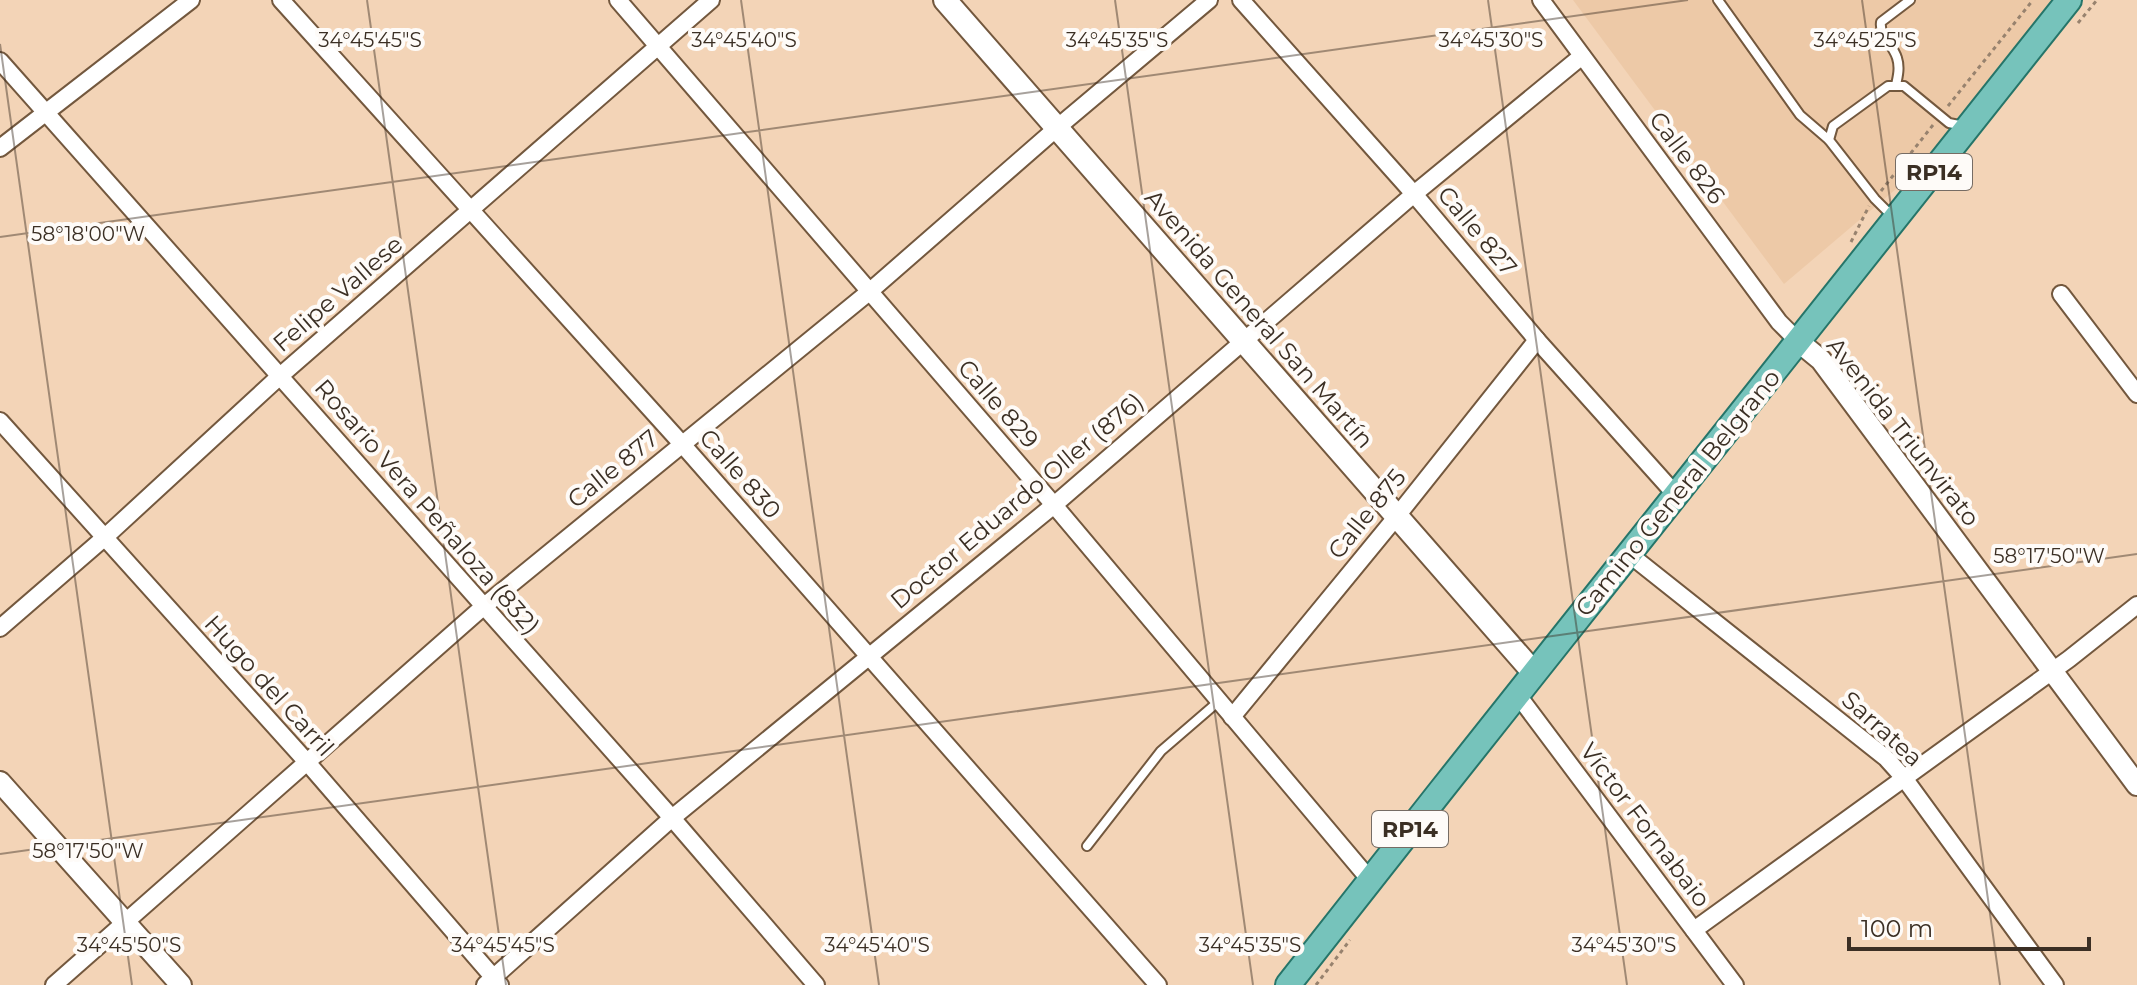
<svg xmlns="http://www.w3.org/2000/svg" width="2137" height="985" font-family="Montserrat,sans-serif">
	<style>
		.built { fill: #edc9a7 }
		.lines { fill: none; stroke-linecap: round; stroke-linejoin: round }
		.service-casing { stroke: #73583e; stroke-width: 12 }
		.minor-casing { stroke: #73583e; stroke-width: 20 }
		.tertiary-casing { stroke: #73583e; stroke-width: 24 }
		.secondary-casing { stroke: #73583e; stroke-width: 26 }
		.primary-casing { stroke: #267569; stroke-width: 28 }
		.path { stroke: #97826e; stroke-width: 3; stroke-dasharray: 4 4; stroke-linecap: butt }
		.service { stroke: #fff; stroke-width: 8 }
		.minor { stroke: #fff; stroke-width: 16 }
		.tertiary { stroke: #fff; stroke-width: 20 }
		.secondary { stroke: #fff; stroke-width: 22 }
		.primary { stroke: #76c3bb; stroke-width: 24 }
		.ticks { fill: none; stroke: #3b2f24; stroke-width: 2; stroke-opacity: 0.45 }
		.labels { text-anchor: middle; stroke-width: 8; stroke-linejoin: round; paint-order: stroke }
		.shield { fill: #fefbf8; stroke: #766c64; stroke-width: 2 }
		.shield-label { font-size: 22px; font-weight: bold; fill: #3b2f24 }
		.street-label { font-size: 24px; fill: #3b2f24; stroke: #fefbf8 }
		.ticks-label { font-size: 20px; text-anchor: middle; fill: #3b2f24; stroke: #fefbf8; stroke-width: 8; stroke-linejoin: round; paint-order: stroke }
	</style>
	<rect width="100%" height="100%" fill="#f3d4b7"/>
	<path class="built" d="M1573,0H2069L1969,127L1784,284Z"/>
	<g class="lines">
		<g class="service-casing">
			<g id="service">
				<path d="M1718,0L1800,115L1829,140"/>
				<path d="M1896,85C1898,76 1900,67 1897,58C1893,44 1879,37 1881,22L1910,0"/>
				<path d="M1894,218L1875,199L1829,140L1833,126L1888,86H1904L1949,123L1964,126"/>
				<path d="M1087,846L1161,751L1219,701"/>
			</g>
		</g>
		<g class="minor-casing">
			<g id="minor">
				<path d="M281,0L682,444L1158,985"/>
				<path d="M618,0L1054,505L1370,880"/>
				<path d="M1241,0L1414,194L1537,340L1676,495"/>
				<path d="M1541,0L1779,322L1799,342"/>
				<path d="M0,61L672,818L816,985"/>
				<path d="M0,148L191,0"/>
				<path d="M2061,294L2137,394"/>
				<path d="M0,421L306,761L500,985"/>
				<path d="M1629,554L1886,758L1904,778L2055,985"/>
				<path d="M0,628L104,538L280,376L711,0"/>
				<path d="M1517,694L1735,985"/>
				<path d="M1232,717L1397,516L1537,340"/>
				<path d="M1694,930L2069,659L2137,605"/>
				<path d="M54,985L483,607L869,292L1058,127L1209,0"/>
				<path d="M485,985L672,818L1054,505L1414,194L1582,56"/>
			</g>
		</g>
		<g class="tertiary-casing">
			<g id="tertiary">
				<path d="M1799,342L1821,360L2137,785"/>
				<path d="M0,782L181,985"/>
			</g>
		</g>
		<g class="secondary-casing">
			<path id="secondary" d="M945,0L1534,673"/>
		</g>
		<g class="primary-casing">
			<path id="primary" d="M1288,985C1546,655 1810,330 2069,0"/>
		</g>
		<g class="path">
			<path d="M2078,23L2097,0"/>
			<path d="M1948,106L2033,0"/>
			<path d="M1881,191L1933,125"/>
			<path d="M1851,242L1869,206"/>
			<path d="M1316,985L1350,940"/>
		</g>
		<use href="#service" class="service"/>
		<use href="#minor" class="minor"/>
		<use href="#tertiary" class="tertiary"/>
		<use href="#secondary" class="secondary"/>
		<use href="#primary" class="primary"/>
	</g>
	<path class="ticks" d="M367,0L506,985M741,0L879,985M1115,0L1253,985M1488,0L1627,985M1862,0L2000,985M0,44L132,985M0,237L1688,0M0,854L2137,554"/>
	<g class="labels">
		<g class="shield">
			<rect x="1896" y="154" width="76" height="36" rx="6"/>
			<rect x="1372" y="811" width="76" height="36" rx="6"/>
		</g>
		<g class="shield-label">
			<text x="1934" y="180">RP14</text>
			<text x="1410" y="837">RP14</text>
		</g>
		<g class="street-label">
			<text transform="translate(1687 158) rotate(53)" y="8">Calle 826</text>
			<text transform="translate(1477 231) rotate(50)" y="8">Calle 827</text>
			<text transform="translate(338 294) rotate(-41)" y="8">Felipe Vallese</text>
			<text transform="translate(1259 319) rotate(49)" y="8">Avenida General San Martín</text>
			<text transform="translate(998 404) rotate(49)" y="8">Calle 829</text>
			<text transform="translate(1903 432) rotate(52)" y="8">Avenida Triunvirato</text>
			<text transform="translate(613 469) rotate(-39)" y="8">Calle 877</text>
			<text transform="translate(740 474) rotate(49)" y="8">Calle 830</text>
			<text transform="translate(1678 493) rotate(-51)" y="8">Camino General Belgrano</text>
			<text transform="translate(1017 501) rotate(-40)" y="8">Doctor Eduardo Oller (876)</text>
			<text transform="translate(427 507) rotate(49)" y="8">Rosario Vera Peñaloza (832)</text>
			<text transform="translate(1367 514) rotate(-51)" y="8">Calle 875</text>
			<text transform="translate(269 686) rotate(48)" y="8">Hugo del Carril</text>
			<text transform="translate(1882 729) rotate(42)" y="8">Sarratea</text>
			<text transform="translate(1645 825) rotate(53)" y="8">Víctor Fornabaio</text>
		</g>
	</g>
	<g class="ticks-label">
		<text x="370" y="47">34°45'45"S</text>
		<text x="744" y="47">34°45'40"S</text>
		<text x="1117" y="47">34°45'35"S</text>
		<text x="1491" y="47">34°45'30"S</text>
		<text x="1865" y="47">34°45'25"S</text>
		<text x="88" y="241">58°18'00"W</text>
		<text x="2049" y="563">58°17'50"W</text>
		<text x="88" y="858">58°17'50"W</text>
		<text x="129" y="952">34°45'50"S</text>
		<text x="503" y="952">34°45'45"S</text>
		<text x="877" y="952">34°45'40"S</text>
		<text x="1250" y="952">34°45'35"S</text>
		<text x="1624" y="952">34°45'30"S</text>
	</g>
	<path d="M1849 937v12h240v-12" fill="none" stroke="#3b2f24" stroke-width="4"/>
	<text x="1861" y="937" font-size="24" fill="#3b2f24" stroke="#fefbf8" stroke-width="6" paint-order="stroke">100 m</text>
</svg>
